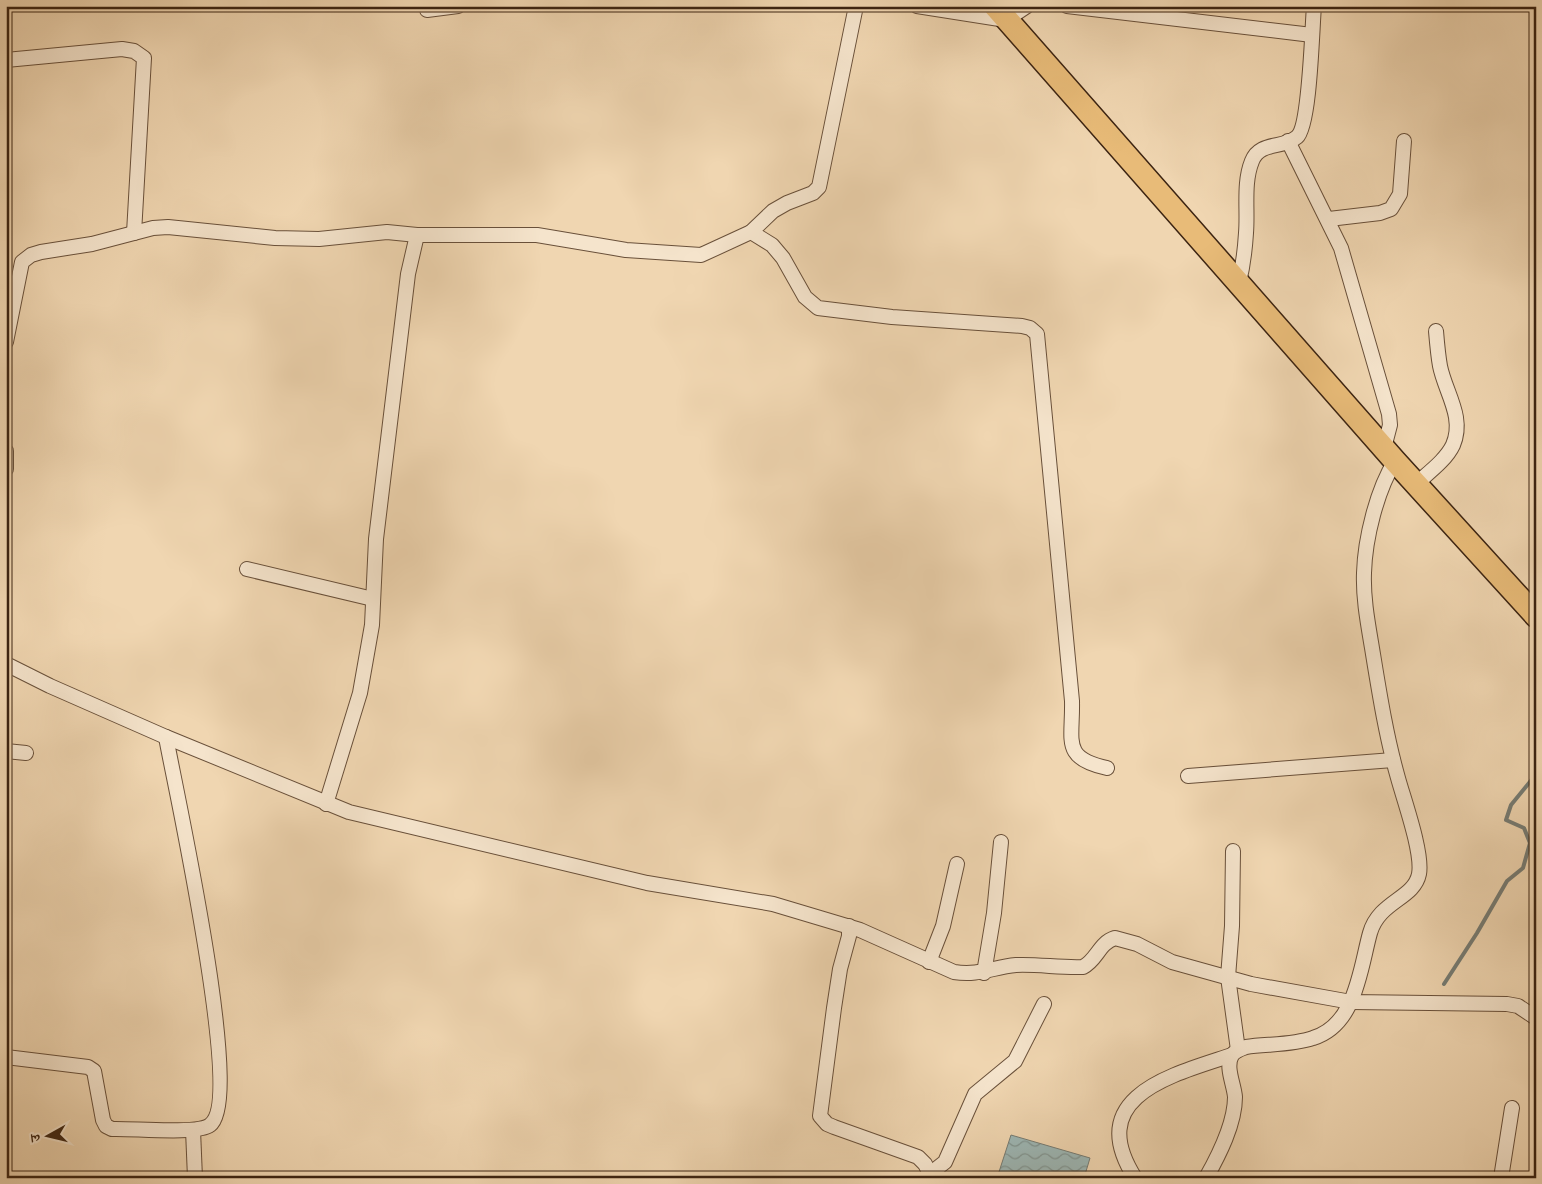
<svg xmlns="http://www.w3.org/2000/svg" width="1542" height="1184" font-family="'Sorts Mill Goudy','Noto Serif Devanagari',serif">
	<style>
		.water { fill: url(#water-waves); stroke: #767c74 }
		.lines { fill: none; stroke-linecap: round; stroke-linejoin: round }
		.stream { stroke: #767c74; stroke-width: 4 }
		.street-casing { stroke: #69503a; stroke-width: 16 }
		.primary-casing { stroke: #3c2412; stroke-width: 25 }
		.street { stroke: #f5e4cc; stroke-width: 14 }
		.primary { stroke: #e8bb78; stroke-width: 22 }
	</style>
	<defs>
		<pattern id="water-waves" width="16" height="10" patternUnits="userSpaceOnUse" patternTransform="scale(1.25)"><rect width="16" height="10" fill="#9db7b5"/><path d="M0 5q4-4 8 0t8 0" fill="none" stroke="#819592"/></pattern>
	</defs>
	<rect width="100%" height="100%" fill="#f0d6b1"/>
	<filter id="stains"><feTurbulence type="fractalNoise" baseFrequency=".004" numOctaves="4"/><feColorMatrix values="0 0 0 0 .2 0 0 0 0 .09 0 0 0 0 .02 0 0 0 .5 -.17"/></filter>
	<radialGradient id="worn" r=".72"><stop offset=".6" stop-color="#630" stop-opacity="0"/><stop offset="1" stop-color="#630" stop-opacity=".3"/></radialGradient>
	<path class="water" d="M1011,1135L1090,1158L1084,1178H997Z"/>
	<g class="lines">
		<path class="stream" d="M1444,984L1477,933L1507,881L1523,868L1530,843L1524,828L1506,820L1511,805L1533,778H1536"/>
		<g class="street-casing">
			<g id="street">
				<path d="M917,6L1006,20L1027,6"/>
				<path d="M1067,6L1312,35"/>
				<path d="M427,10L458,6"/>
				<path d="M6,60L122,49L134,51L144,58L134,233"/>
				<path d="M1288,141L1341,248L1389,414L1390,425L1384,448"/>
				<path d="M1329,219L1380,213L1391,209L1400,194L1404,141"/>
				<path d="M751,232L772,245L783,258L805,297L818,308L892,317L1022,326L1030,328L1037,334L1072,701C1073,741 1061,758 1107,768"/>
				<path d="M1239,282C1243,266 1245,249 1246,233C1248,210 1243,183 1252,161C1260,141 1283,149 1297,137C1310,126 1312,28 1314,6"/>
				<path d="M6,342L22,262L31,255L41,252L92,244L153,228L168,227L275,238L319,239L387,232L417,235H537L626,250L701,255L751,232L773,211L787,203L813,193L819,187L856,6"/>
				<path d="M6,451V469"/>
				<path d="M1416,484C1428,473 1446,460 1453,445C1465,417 1445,392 1440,366C1438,355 1437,343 1436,331"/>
				<path d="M247,569L373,599"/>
				<path d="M6,664L50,686L166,737L349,812L647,883L773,904L860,930L954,972C979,976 993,967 1016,965C1039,964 1060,968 1083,967C1097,960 1099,943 1115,938L1137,944L1172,962L1251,984L1351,1002L1507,1004L1518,1006L1536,1018"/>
				<path d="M6,751L26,753"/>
				<path d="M1188,776L1393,760"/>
				<path d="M326,804L360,693L372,625L376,539L408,274L417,235"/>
				<path d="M1233,851L1232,926L1228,977L1238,1050"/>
				<path d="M849,926V936L840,969L834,1008L820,1116L827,1124L834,1127L918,1157L925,1164L932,1178"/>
				<path d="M929,962L943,926L957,864"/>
				<path d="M984,973L994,913L1001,842"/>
				<path d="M6,1057L88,1067L94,1071L103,1120L106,1126L112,1129C132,1128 197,1135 210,1125C245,1100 175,788 166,737"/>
				<path d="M193,1130L195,1178"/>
				<path d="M931,1173L945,1162L975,1094L1015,1061L1044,1004"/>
				<path d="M1135,1178C1083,1096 1172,1075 1232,1055"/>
				<path d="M1206,1178C1219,1155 1235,1124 1235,1097C1234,1084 1225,1067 1232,1055C1236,1050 1241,1049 1246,1047C1267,1044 1293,1045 1313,1038C1356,1025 1360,969 1370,933C1379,901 1414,899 1419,874C1423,853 1404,800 1398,778C1386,736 1379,691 1372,648C1368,624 1363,598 1364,573C1365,538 1377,490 1395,461"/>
				<path d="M1501,1178L1512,1108"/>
			</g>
		</g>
		<g class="primary-casing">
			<path id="primary" d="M995,6L1395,461L1536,616"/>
		</g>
		<use href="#street" class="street"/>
		<use href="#primary" class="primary"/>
	</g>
	<rect width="1542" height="1184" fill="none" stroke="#f0d6b1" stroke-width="25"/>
	<rect x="8" y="8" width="1527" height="1169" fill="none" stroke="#3c2412" stroke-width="2.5"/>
	<rect x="12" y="12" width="1517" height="1159" fill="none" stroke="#3c2412"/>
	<g transform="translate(48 1136) rotate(262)" stroke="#f5e4cc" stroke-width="4" paint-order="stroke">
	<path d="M0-4L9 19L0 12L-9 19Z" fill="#3c2412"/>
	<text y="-8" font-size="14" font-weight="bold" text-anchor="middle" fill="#3c2412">उ</text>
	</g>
	<rect width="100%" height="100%" filter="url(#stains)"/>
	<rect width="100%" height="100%" fill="url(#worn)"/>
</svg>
